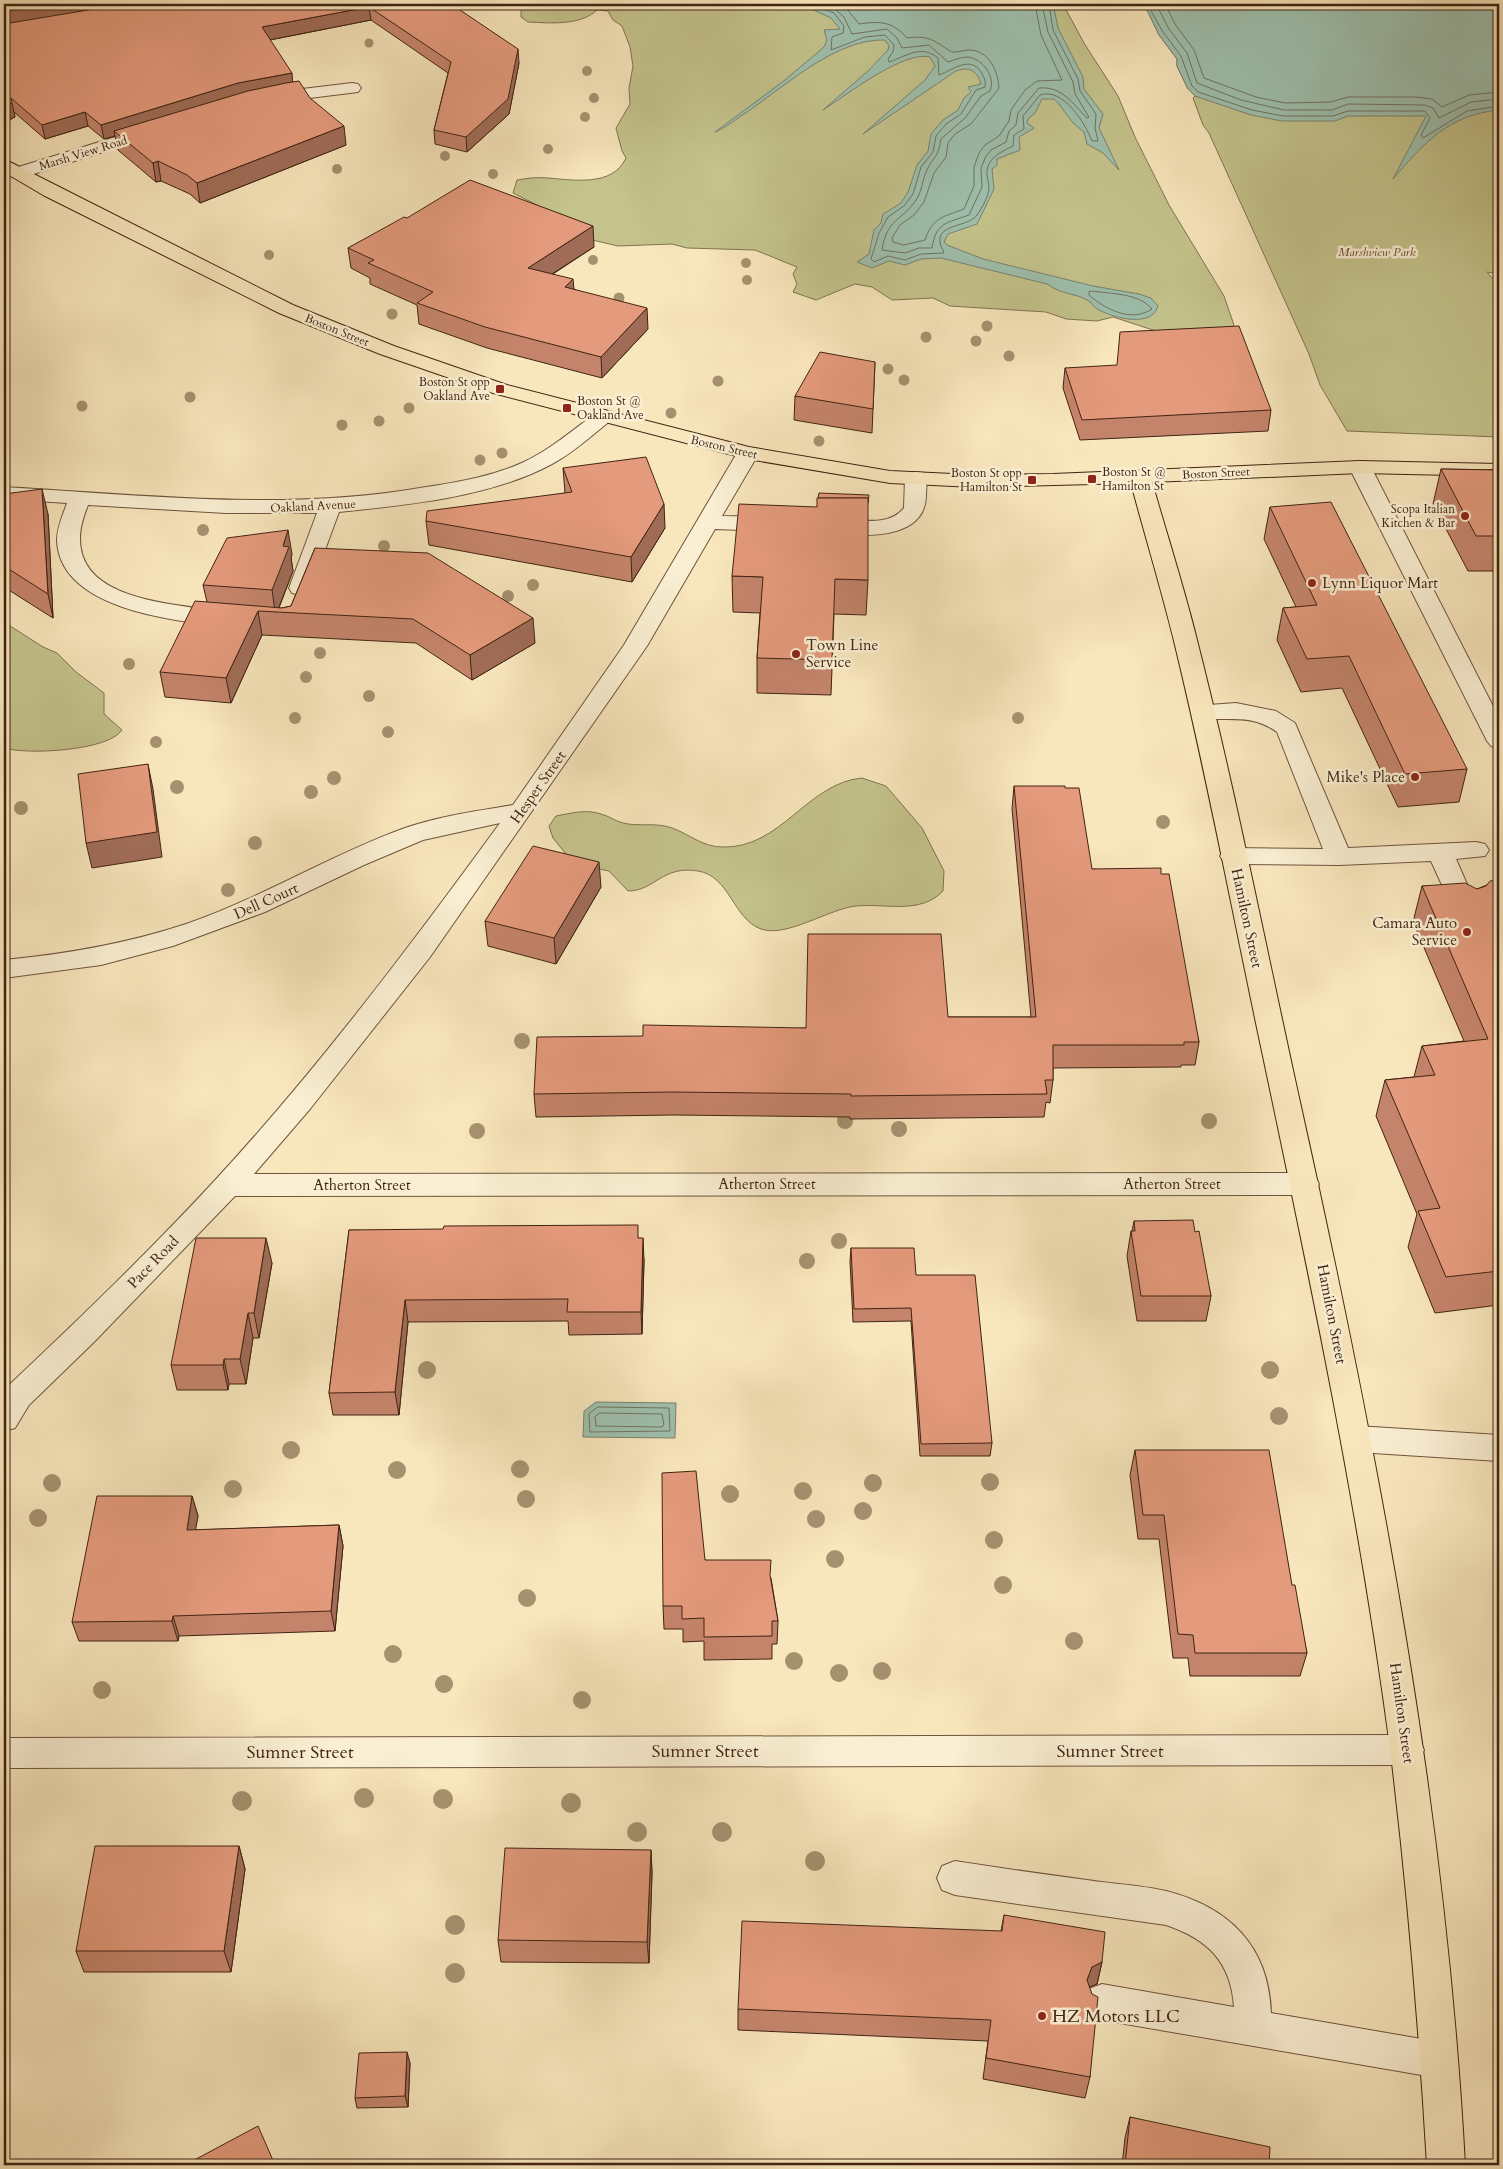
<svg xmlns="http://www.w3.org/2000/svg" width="1503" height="2169" font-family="Cardo,serif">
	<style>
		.green { fill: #c4c38c; stroke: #82734f }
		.water { fill: #9ec0ae; stroke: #798170 }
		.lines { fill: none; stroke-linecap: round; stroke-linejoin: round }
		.shore { stroke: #707260; stroke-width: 1 }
		.minor-casing { stroke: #6f543c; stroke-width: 2 }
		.major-casing { stroke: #412312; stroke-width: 2 }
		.minor { fill: #faefd3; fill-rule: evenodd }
		.major { fill: #f8e6bc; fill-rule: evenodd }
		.tree { fill: #a6916f }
		.wall { fill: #c4846b; stroke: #412312 }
		.shaded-wall { fill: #a06c57; stroke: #412312 }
		.building { fill: #e49a7c; stroke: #412312 }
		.poi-dot { fill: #8f2418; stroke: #faefd3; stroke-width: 2 }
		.labels { text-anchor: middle; stroke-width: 5; stroke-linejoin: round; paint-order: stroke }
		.far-street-label { font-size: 12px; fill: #412312; stroke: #faefd3 }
		.far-park-label { font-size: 12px; font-style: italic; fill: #624b30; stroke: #faefd3 }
		.far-poi-label { font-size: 12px; fill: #412312; stroke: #faefd3; text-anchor: end }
		.poi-label { font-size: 15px; fill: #412312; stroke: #faefd3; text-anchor: start }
		.street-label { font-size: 15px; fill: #412312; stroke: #faefd3 }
		.near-street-label { font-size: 18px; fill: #412312; stroke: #faefd3 }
		.near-poi-label { font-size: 18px; fill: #412312; stroke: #faefd3; text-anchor: start }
	</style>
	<rect width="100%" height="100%" fill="#f8e6bc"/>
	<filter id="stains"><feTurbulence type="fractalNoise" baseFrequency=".004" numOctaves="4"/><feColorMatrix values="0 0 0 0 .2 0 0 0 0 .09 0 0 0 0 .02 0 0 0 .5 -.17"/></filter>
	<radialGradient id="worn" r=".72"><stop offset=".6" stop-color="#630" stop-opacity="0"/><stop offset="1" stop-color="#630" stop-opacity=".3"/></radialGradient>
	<g class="green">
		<path d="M525,4H1063L1084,43L1118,96L1135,137L1169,205L1224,296L1234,325L1229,332L1156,331L1113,317L1097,321L1066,319L1046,312L950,306L933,298L892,300L872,287L855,284L816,300L793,292L797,284L793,274L797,267L755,250L687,248L672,244L618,246L579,237L535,204L513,193L517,180C528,178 538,177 548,178C573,180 613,187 626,158L622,151L616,128L630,104L629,88L633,66L630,47L622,26L613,20L608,11L597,10C580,26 550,23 528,22L521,17V10Z"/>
		<path d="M1141,4L1499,82V274L1487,272L1499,286V437L1347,431L1320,385L1309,354L1209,133L1203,125L1193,98L1195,96L1188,89L1177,66V59L1159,35L1148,12Z"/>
		<path d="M4,622L43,647L57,653L76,672L104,693V714L122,730C108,751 27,755 4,748Z"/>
		<path d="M862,778L886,786L922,828L944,871L943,891C920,915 885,903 856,906C828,909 787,938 761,929C733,919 730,876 698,871C662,865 655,891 628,891L609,871L574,864L553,838L549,826L556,816C572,813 586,809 601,814C609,816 615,821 623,823C639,827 656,822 672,828C689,834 703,847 722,847C781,849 807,783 862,778Z"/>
	</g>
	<g class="water">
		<path d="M801,4H1053L1058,28L1083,77L1084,89L1103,114L1099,128L1119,170L1103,153L1087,144L1084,132L1073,123L1058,103L1054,99H1042L1035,113L1028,119L1027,123L1034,128L1019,137L1020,150L997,159V165L992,169L994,189L977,224L948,234L944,242L947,245L983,259L1093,286L1139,294L1151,298L1158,306C1152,328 1114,318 1099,310C1094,308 1092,302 1087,300C1075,293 1062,295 1047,284L941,258L921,259L905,265L889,261L872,268L857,262L869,254L874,230L881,223L883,214L901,203L908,192L917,165L928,151L931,134L943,120L958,110L964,98L971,92L968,87L981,84C977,71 970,66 956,71L863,134L925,80L935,66L930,57C904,50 845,96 823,110L868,71L888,50L889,46L885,40C836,38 783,88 744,114C735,120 725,128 715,132L785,80L824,47L827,40L824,30L840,29L831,18Z"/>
		<path d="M1141,4H1499V110C1449,115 1425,142 1393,179L1426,116H1348L1335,121H1282L1251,115L1195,96L1188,89L1177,66V59L1159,35L1148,12Z"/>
		<path d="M596,1402L676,1403L675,1438L583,1437L584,1411Z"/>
	</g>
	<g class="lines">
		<g class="shore">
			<path d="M810,4L834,13L844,26L843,33L832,37L831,50L865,37L885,35L894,45L893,52L888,59L889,62C907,56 921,44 938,58L939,75C953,70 970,55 981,72C984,77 986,81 985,87L976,90L961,114L946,124L936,136L933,152L921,167L913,194L904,206L888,217L879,233L871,259L874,262L888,256L905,260L921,254L944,253C943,249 940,246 940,242C937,224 969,227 977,215C982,208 989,196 989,187C989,183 987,179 987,175C986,159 1000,152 1013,146L1014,135L1024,129L1023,116L1040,95C1063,87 1085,123 1092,141H1098L1095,128L1096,114L1080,91L1078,79L1053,30L1049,4"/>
			<path d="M829,4L844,17L852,34L887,29L897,38L902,48L929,45L948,62C954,60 961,57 968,57C983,59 996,77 990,91L981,96L965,118L941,139C938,159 934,155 927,170C922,180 922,192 916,200C901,222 887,218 882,250L905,253L919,248H932C936,222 947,223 969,215L982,187L981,168L986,156L991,150L1006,142L1009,131L1016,125L1018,113L1039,88C1062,86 1072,103 1087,118L1089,117L1075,94L1073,82L1048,32L1042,4"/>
			<path d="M843,4L859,24C880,21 892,21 907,38C929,35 933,40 950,51C954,54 963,50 969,50C989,50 998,71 999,88L971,124L955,134L948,143L946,157L934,173L924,202L914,215L900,225L892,238L893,242L904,245L925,240C933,217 943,217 964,209L974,186V167L979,153L985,145L999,136L1009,121L1011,110L1025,90L1037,81L1062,80L1041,35L1035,4"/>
			<path d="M1147,4L1163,32L1181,56L1192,86L1198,92L1252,110L1283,116H1333L1348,111H1425L1430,118L1421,135L1423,138L1467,111L1499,106"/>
			<path d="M1156,4L1169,29L1187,53L1197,83L1241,100L1284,110H1332L1348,104L1425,105L1433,108L1439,118L1471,102L1499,99"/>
			<path d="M1165,4L1175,24L1194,50L1204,78L1256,97L1285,103L1331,102L1348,97H1415L1432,99L1442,107L1469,95L1499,92"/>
			<path d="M1092,291C1111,294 1139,293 1152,309C1131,323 1105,309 1089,295V292Z"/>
			<path d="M598,1407L669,1408L670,1431L590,1432L589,1414Z"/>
			<path d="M600,1413L662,1414L664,1425L662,1427L596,1426L595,1417Z"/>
		</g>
		<g class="minor-casing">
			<g id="minor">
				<path d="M352,83L358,84L361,88L358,92L269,103L263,102L260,98L263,94L269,93Z"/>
				<path d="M151,126L157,127L160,131L157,135L24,177H12L9,173L12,169Z"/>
				<path d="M603,411L610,413L613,417L610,421C591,436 573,453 552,464C491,497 407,505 339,512L311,588L308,593L300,595L292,593L289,588L317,513H226L88,505C84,515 80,527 80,538C79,606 188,603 232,614L235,619L232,624L224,626C174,621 59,609 57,540C57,527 63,515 67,503L4,499V487C145,495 286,512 426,487C459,482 493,476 524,462C551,449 573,430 596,413Z"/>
				<path d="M748,447L755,449L759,453L722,516L773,517L781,519L784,524L781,529L773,531L715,529L647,646L430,957L310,1109L254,1174L1305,1173L1315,1176L1319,1184L1315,1192L1305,1195L235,1196L94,1342L29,1405L15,1428L4,1431V1393L7,1387C79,1319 151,1250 218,1177C320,1066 411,945 500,823L423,840L364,865L265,912L173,946L101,965L4,978V960C66,954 126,944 186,924C262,898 330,855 405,828C440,816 477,811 513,805L624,645L737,453L741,449Z"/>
				<path d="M1360,461L1368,462L1371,467L1499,718V748L1491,746L1487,741L1349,467L1352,462Z"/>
				<path d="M916,472L924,473C928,480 926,488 926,496C925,542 856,538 823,530L820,525L823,520C849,514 884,532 904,508L905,478L908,473Z"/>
				<path d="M1236,703L1276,711L1295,723L1348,848L1476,842L1485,844L1489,850L1485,856L1456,859L1480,914L1476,920L1467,923L1458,920L1431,861L1339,865L1233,864L1224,862L1220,856L1224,850L1233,848L1323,849L1277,732C1248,711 1225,724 1195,716L1191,711L1195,706Z"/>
				<path d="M1357,1426L1499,1435V1461L1357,1452L1346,1448L1341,1439L1346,1430Z"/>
				<path d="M1407,1735L1419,1739L1424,1750L1419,1761L1407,1765L4,1768V1738Z"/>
				<path d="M955,1861C999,1868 1043,1874 1087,1880C1113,1884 1141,1885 1166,1891C1229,1907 1269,1946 1271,2013L1439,2042L1452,2047L1458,2060L1452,2073L1439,2078L1102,2020L1089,2015L1084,2002L1089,1989L1102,1984L1234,2007C1231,1961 1207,1939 1166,1925L955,1895L942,1890L937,1878L942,1866Z"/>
			</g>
		</g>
		<g class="major-casing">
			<path id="major" d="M4,159L293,305L394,346L507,385L749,447L890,471L974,475L1053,474L1360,461L1499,464V476L1360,473L1152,482C1167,535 1184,587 1197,640C1236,793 1266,948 1300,1102C1378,1453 1446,1806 1465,2165H1427C1419,2030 1408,1897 1392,1763C1362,1527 1313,1293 1264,1061C1234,921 1208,780 1174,641C1161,588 1145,536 1131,483L974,487L890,483L748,459L493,393L380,354L279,313L43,195L4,172Z"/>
		</g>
		<use href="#minor" class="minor"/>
		<use href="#major" class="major"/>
	</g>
	<g class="tree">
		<circle cx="369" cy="43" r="4.5"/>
		<circle cx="587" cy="71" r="5"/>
		<circle cx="594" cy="98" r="5"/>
		<circle cx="585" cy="117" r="5"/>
		<circle cx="548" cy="149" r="5"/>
		<circle cx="445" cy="156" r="5"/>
		<circle cx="337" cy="169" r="5"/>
		<circle cx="493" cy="174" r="5"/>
		<circle cx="269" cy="255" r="5"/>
		<circle cx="593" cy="260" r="5"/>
		<circle cx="746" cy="263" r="5"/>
		<circle cx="747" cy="280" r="5"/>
		<circle cx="619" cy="298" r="5.5"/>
		<circle cx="392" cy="314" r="5.5"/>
		<circle cx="987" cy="326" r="5.5"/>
		<circle cx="926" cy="337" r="5.5"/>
		<circle cx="976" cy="341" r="5.5"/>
		<circle cx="1009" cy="356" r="5.5"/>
		<circle cx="888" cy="369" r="5.5"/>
		<circle cx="904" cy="380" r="5.5"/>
		<circle cx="718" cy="381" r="5.5"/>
		<circle cx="190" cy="397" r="5.5"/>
		<circle cx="82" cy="406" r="5.5"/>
		<circle cx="409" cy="408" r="5.5"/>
		<circle cx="671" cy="413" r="5.5"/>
		<circle cx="379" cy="421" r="5.5"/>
		<circle cx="342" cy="425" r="5.5"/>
		<circle cx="819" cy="441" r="5.5"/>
		<circle cx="502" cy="453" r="5.5"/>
		<circle cx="480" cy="460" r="5.5"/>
		<circle cx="203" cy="530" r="6"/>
		<circle cx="384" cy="546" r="6"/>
		<circle cx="533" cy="585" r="6"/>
		<circle cx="508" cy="596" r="6"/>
		<circle cx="320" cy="653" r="6"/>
		<circle cx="129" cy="664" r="6"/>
		<circle cx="306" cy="677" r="6"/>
		<circle cx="369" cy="696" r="6"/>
		<circle cx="295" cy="718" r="6"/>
		<circle cx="1018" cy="718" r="6"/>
		<circle cx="388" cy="732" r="6"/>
		<circle cx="156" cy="742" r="6"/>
		<circle cx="334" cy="778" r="7"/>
		<circle cx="177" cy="787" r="7"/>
		<circle cx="311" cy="792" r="7"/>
		<circle cx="21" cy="808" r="7"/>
		<circle cx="1163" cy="822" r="7"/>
		<circle cx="255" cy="843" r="7"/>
		<circle cx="228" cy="890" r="7"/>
		<circle cx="522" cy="1041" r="8"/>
		<circle cx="845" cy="1121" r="8"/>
		<circle cx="1209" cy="1121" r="8"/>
		<circle cx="899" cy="1129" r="8"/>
		<circle cx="477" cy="1131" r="8"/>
		<circle cx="839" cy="1241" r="8"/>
		<circle cx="807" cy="1261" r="8"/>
		<circle cx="427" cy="1370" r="9"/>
		<circle cx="1270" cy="1370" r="9"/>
		<circle cx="1279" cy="1416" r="9"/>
		<circle cx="291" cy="1450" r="9"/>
		<circle cx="520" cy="1469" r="9"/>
		<circle cx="397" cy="1470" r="9"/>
		<circle cx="990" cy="1482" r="9"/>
		<circle cx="52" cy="1483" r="9"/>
		<circle cx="873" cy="1483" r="9"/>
		<circle cx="233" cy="1489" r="9"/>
		<circle cx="803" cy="1491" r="9"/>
		<circle cx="730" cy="1494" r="9"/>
		<circle cx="526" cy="1499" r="9"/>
		<circle cx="863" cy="1511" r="9"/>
		<circle cx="38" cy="1518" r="9"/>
		<circle cx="816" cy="1519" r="9"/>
		<circle cx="994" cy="1540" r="9"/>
		<circle cx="835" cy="1559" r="9"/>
		<circle cx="1003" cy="1585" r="9"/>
		<circle cx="527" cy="1598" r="9"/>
		<circle cx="1074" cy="1641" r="9"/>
		<circle cx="393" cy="1654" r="9"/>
		<circle cx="794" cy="1661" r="9"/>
		<circle cx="882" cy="1671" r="9"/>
		<circle cx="839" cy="1673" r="9"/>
		<circle cx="444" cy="1684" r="9"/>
		<circle cx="102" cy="1690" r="9"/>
		<circle cx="582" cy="1700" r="9"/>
		<circle cx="364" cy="1798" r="10"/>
		<circle cx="443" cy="1799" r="10"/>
		<circle cx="242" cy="1801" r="10"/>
		<circle cx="571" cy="1803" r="10"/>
		<circle cx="637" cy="1832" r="10"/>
		<circle cx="722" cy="1832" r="10"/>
		<circle cx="815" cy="1861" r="10"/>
		<circle cx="455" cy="1925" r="10"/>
		<circle cx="455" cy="1973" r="10"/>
	</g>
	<g class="wall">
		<path d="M4,4H454L457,8L519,63L509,114L467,152L435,144L434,130L448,73L371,20L270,40L293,82L310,98L346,145L200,203L190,194L161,181L156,182L118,150L115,136L104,139L88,126L45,139L14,112L15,117L7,121L4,116Z"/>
		<path d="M407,218L594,247L553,274L574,289L648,329L602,378L487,348L419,324L417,305L370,284V278L351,268L348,248Z"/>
		<path d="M875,362L872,433L794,420L795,396Z"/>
		<path d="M1065,368L1271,410L1268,431L1080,440L1063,388Z"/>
		<path d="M563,468L665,528L632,582L429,545L426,521L565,493Z"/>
		<path d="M1441,469L1499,470V571H1468L1433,504Z"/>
		<path d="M4,494L48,514L53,618L4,587Z"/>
		<path d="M1270,507L1467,769L1459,802L1398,807L1342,688L1301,692L1277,640L1283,608L1296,607L1264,539Z"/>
		<path d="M315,548L535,643L472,680L416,643L262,635L231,703L165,697L160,672L207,602L203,585L292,554L291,558L293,571L279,608H282L291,606Z"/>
		<path d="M732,576L868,580L866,615L834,614L831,695L757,693V658L760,613L733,612Z"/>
		<path d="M1014,786L1092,869L1161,874L1199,1042L1195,1065H1181V1067L1053,1068V1080L1050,1103L1046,1102L1044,1117L850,1119V1117L674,1115L536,1117L534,1094L643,1036L806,1028L948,1017H1031L1012,809Z"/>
		<path d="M1499,880V1305L1435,1313L1408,1247L1417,1214L1376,1116L1385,1080L1414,1077L1422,1046L1464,1041L1413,922L1422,886L1477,889Z"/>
		<path d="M601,887L556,964L488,946L485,921Z"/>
		<path d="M1134,1221L1195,1232L1211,1296L1206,1321H1137L1127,1256L1131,1231H1132Z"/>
		<path d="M349,1230L639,1238L644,1260L642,1334L569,1335L568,1321L408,1322L399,1415H333L329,1393Z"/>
		<path d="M851,1248L916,1275L992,1443L990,1456H920L911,1321L853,1322L850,1261Z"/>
		<path d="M272,1263L259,1338H253L246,1384H229L228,1390H177L171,1365Z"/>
		<path d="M1135,1450L1292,1585L1307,1653L1300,1676H1190L1188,1658H1173L1159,1539H1138L1130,1475Z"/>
		<path d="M192,1496L198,1516L195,1530L339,1525L343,1546L335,1631L179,1636L178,1641H79L72,1622Z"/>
		<path d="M705,1560L771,1578L778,1621L777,1644H772V1659L704,1660V1641L683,1642V1629H664L663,1606Z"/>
		<path d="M239,1846L245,1869L231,1972H84L76,1951Z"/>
		<path d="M651,1850L652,1873L649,1963L501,1962L498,1940Z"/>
		<path d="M1004,1915L1102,1962L1097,1984L1089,1987L1090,2077L1085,2098L983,2079L988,2041L738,2030V2009L1001,1931Z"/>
		<path d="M410,2063L408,2107L357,2108L355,2098Z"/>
		<path d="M1130,2117L1269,2165H1122L1125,2138Z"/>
	</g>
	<g class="shaded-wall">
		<path d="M45,4H128L4,25V11Z"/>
		<path d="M369,7L371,20L264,41L262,27Z"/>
		<path d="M518,49L519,63L509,114L467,152L466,137Z"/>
		<path d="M292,73L293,88L114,131L115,136L104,139L101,125L238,83Z"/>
		<path d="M12,103L15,117L7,121L4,106Z"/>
		<path d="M85,112L88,126L45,139L42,125Z"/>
		<path d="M344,126L346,145L200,203L197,183Z"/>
		<path d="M158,161L161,181L156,182L153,163Z"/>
		<path d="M593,226L594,247L530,288L528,268Z"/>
		<path d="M573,279L575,299L565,287Z"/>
		<path d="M647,308L648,329L602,378L601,357Z"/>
		<path d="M42,489L48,514L53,618L48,594Z"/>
		<path d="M664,504L665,528L632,582L631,557Z"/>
		<path d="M288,530L292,554L291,558L293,571L277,612L275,611L272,590L283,546Z"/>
		<path d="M258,611L262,635L231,703L226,678Z"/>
		<path d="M533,618L535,643L472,680L470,655Z"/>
		<path d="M148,764L153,789L162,857L92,868L86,843Z"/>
		<path d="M599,862L601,887L556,964L554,938Z"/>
		<path d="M266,1238L272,1263L259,1338L254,1313Z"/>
		<path d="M643,1238L644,1260L642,1334L641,1312Z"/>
		<path d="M405,1300L408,1322L399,1415L395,1392Z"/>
		<path d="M248,1313L253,1338L246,1384L240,1359Z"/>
		<path d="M224,1359L229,1384L228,1390L223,1365Z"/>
		<path d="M192,1496L198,1516L192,1550L187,1530Z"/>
		<path d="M339,1525L343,1546L335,1631L331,1611Z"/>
		<path d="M173,1616L179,1636L178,1641L172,1621Z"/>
		<path d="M239,1846L245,1869L231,1972L224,1951Z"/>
		<path d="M651,1850L652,1873L649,1963L647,1942Z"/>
		<path d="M1102,1962L1097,1984L1087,1988V1980L1092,1967Z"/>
		<path d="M407,2052L410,2063L408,2107L405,2096Z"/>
	</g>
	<g class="building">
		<path d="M4,4H45L4,11Z"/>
		<path d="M124,4H454L457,8L518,49L508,99L466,137L434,130L451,62L369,7L262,27L292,73L238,83L101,125L85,112L42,125L11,98L12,103L4,106V24Z"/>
		<path d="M299,81L310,98L344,126L197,183L187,175L158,161L153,163L114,131L248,91L286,83Z"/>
		<path d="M470,180L593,226L528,268L573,279L565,287L647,308L601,357L485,327L417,303L433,292L368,263L374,260L348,248L404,217L407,218Z"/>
		<path d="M1239,326L1271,410L1082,420L1065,368L1117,365L1120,332Z"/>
		<path d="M820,352L875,362L873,409L795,396Z"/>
		<path d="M646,457L664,504L631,557L426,521L427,511L572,492L563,468Z"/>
		<path d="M1441,469L1499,470V536H1476Z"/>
		<path d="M42,489L48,594L4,566V494Z"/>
		<path d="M819,493L869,495L868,503V498H818Z"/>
		<path d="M817,498H868V580L835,579L832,660L757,658L763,577L732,576L739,504L817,507Z"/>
		<path d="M1331,502L1467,769L1405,774L1349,656L1307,659L1283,608L1317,605L1270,507Z"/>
		<path d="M288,530L283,546L289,547L272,590L203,585L227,538Z"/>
		<path d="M315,548L428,553L533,618L470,655L413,619L258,611L226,678L160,672L195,601L282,608L291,606Z"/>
		<path d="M148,764L157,832L86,843L78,774Z"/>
		<path d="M1014,786H1065V788H1079L1092,869L1161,868V874H1169L1199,1042H1184V1045H1053V1080H1045L1047,1094L851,1096V1094L673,1092L534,1094L537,1037L643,1036V1025L806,1028L808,934H941L948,1017H1036Z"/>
		<path d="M533,846L599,862L554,938L485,921Z"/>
		<path d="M1499,880V1271L1446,1277L1418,1211L1440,1208L1385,1080L1435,1075L1422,1046L1488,1039L1422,886L1465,883L1477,889L1486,886L1490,881Z"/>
		<path d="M1193,1220L1195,1232L1199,1231L1211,1296H1141L1131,1231H1135L1134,1221Z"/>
		<path d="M638,1225V1238H643L641,1312H567L568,1299L405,1300L395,1392L329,1393L349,1230L443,1229L444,1226Z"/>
		<path d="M196,1238H266L254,1313H248L240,1359H224L223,1365H171Z"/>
		<path d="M851,1248H914L916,1275H975L992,1443L921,1444L911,1308L854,1309Z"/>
		<path d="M1135,1450H1269L1292,1585H1295L1307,1653H1195L1193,1635L1178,1634L1164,1515H1143Z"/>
		<path d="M696,1471L705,1560H771L770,1575L778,1621H772V1636L704,1637V1618L682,1619V1606H663L662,1473Z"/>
		<path d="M97,1496H192L187,1530L339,1525L331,1611L173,1616L172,1621L72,1622Z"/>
		<path d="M95,1846H239L224,1951H76Z"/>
		<path d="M505,1848L651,1850L647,1942L498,1940Z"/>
		<path d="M1004,1915L1105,1932L1102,1962L1092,1967L1087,1980L1092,1994L1098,1997L1090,2077L986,2058L991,2020L738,2009L742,1921L1002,1931Z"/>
		<path d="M407,2052L405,2096L355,2098L359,2053Z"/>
		<path d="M1130,2117L1270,2147L1269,2165H1125Z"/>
		<path d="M258,2126L275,2165H185Z"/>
	</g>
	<g class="poi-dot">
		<rect x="495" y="384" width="10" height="10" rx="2.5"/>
		<rect x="562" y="403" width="10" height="10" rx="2.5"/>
		<rect x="1087" y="474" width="10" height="10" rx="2.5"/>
		<rect x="1027" y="475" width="10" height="10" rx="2.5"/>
		<circle cx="1465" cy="516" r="5"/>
		<circle cx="1312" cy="583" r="5"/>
		<circle cx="796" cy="654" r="5"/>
		<circle cx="1415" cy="777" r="5"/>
		<circle cx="1467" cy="932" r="5"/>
		<circle cx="1042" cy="2016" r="5"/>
	</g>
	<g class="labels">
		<g class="far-street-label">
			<text transform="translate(83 153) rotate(-17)" y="4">Marsh View Road</text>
			<text transform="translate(337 330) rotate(22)" y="4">Boston Street</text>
			<text transform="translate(724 447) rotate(13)" y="4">Boston Street</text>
			<text transform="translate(1216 473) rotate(-3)" y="4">Boston Street</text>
			<text transform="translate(313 506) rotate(-3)" y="4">Oakland Avenue</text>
		</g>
		<g class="far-park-label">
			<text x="1377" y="256">Marshview Park</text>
		</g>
		<g class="far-poi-label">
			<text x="490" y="386">Boston St opp<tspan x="490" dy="14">Oakland Ave</tspan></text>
			<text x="577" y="405" text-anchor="start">Boston St @<tspan x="577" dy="14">Oakland Ave</tspan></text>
			<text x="1102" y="476" text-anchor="start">Boston St @<tspan x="1102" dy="14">Hamilton St</tspan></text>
			<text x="1022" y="477">Boston St opp<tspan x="1022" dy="14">Hamilton St</tspan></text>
			<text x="1455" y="513">Scopa Italian<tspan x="1455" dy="14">Kitchen &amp; Bar</tspan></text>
		</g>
		<g class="poi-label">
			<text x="1322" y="588">Lynn Liquor Mart</text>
			<text x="806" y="650">Town Line<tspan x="806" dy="17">Service</tspan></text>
			<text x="1405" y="782" text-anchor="end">Mike's Place</text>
			<text x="1457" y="928" text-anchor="end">Camara Auto<tspan x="1457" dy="17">Service</tspan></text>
		</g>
		<g class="street-label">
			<text transform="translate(538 787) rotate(-55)" y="5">Hesper Street</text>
			<text transform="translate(266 901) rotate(-24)" y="5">Dell Court</text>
			<text transform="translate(1247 918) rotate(78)" y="5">Hamilton Street</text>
			<text x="767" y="1189">Atherton Street</text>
			<text x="1172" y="1189">Atherton Street</text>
			<text x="362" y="1190">Atherton Street</text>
			<text transform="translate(153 1262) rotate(-46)" y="5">Pace Road</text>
			<text transform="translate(1332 1314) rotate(79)" y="5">Hamilton Street</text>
			<text transform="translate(1402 1713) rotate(82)" y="5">Hamilton Street</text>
		</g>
		<g class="near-street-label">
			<text x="705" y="1757">Sumner Street</text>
			<text x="1110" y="1757">Sumner Street</text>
			<text x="300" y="1758">Sumner Street</text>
		</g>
		<g class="near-poi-label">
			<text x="1052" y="2022">HZ Motors LLC</text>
		</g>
	</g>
	<rect width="1503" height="2169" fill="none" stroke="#f8e6bc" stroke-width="20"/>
	<rect x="5" y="5" width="1493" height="2159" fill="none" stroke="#412312" stroke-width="2.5"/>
	<rect x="10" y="10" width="1483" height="2149" fill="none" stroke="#412312"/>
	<rect width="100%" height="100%" filter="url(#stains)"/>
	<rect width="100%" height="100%" fill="url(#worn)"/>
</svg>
